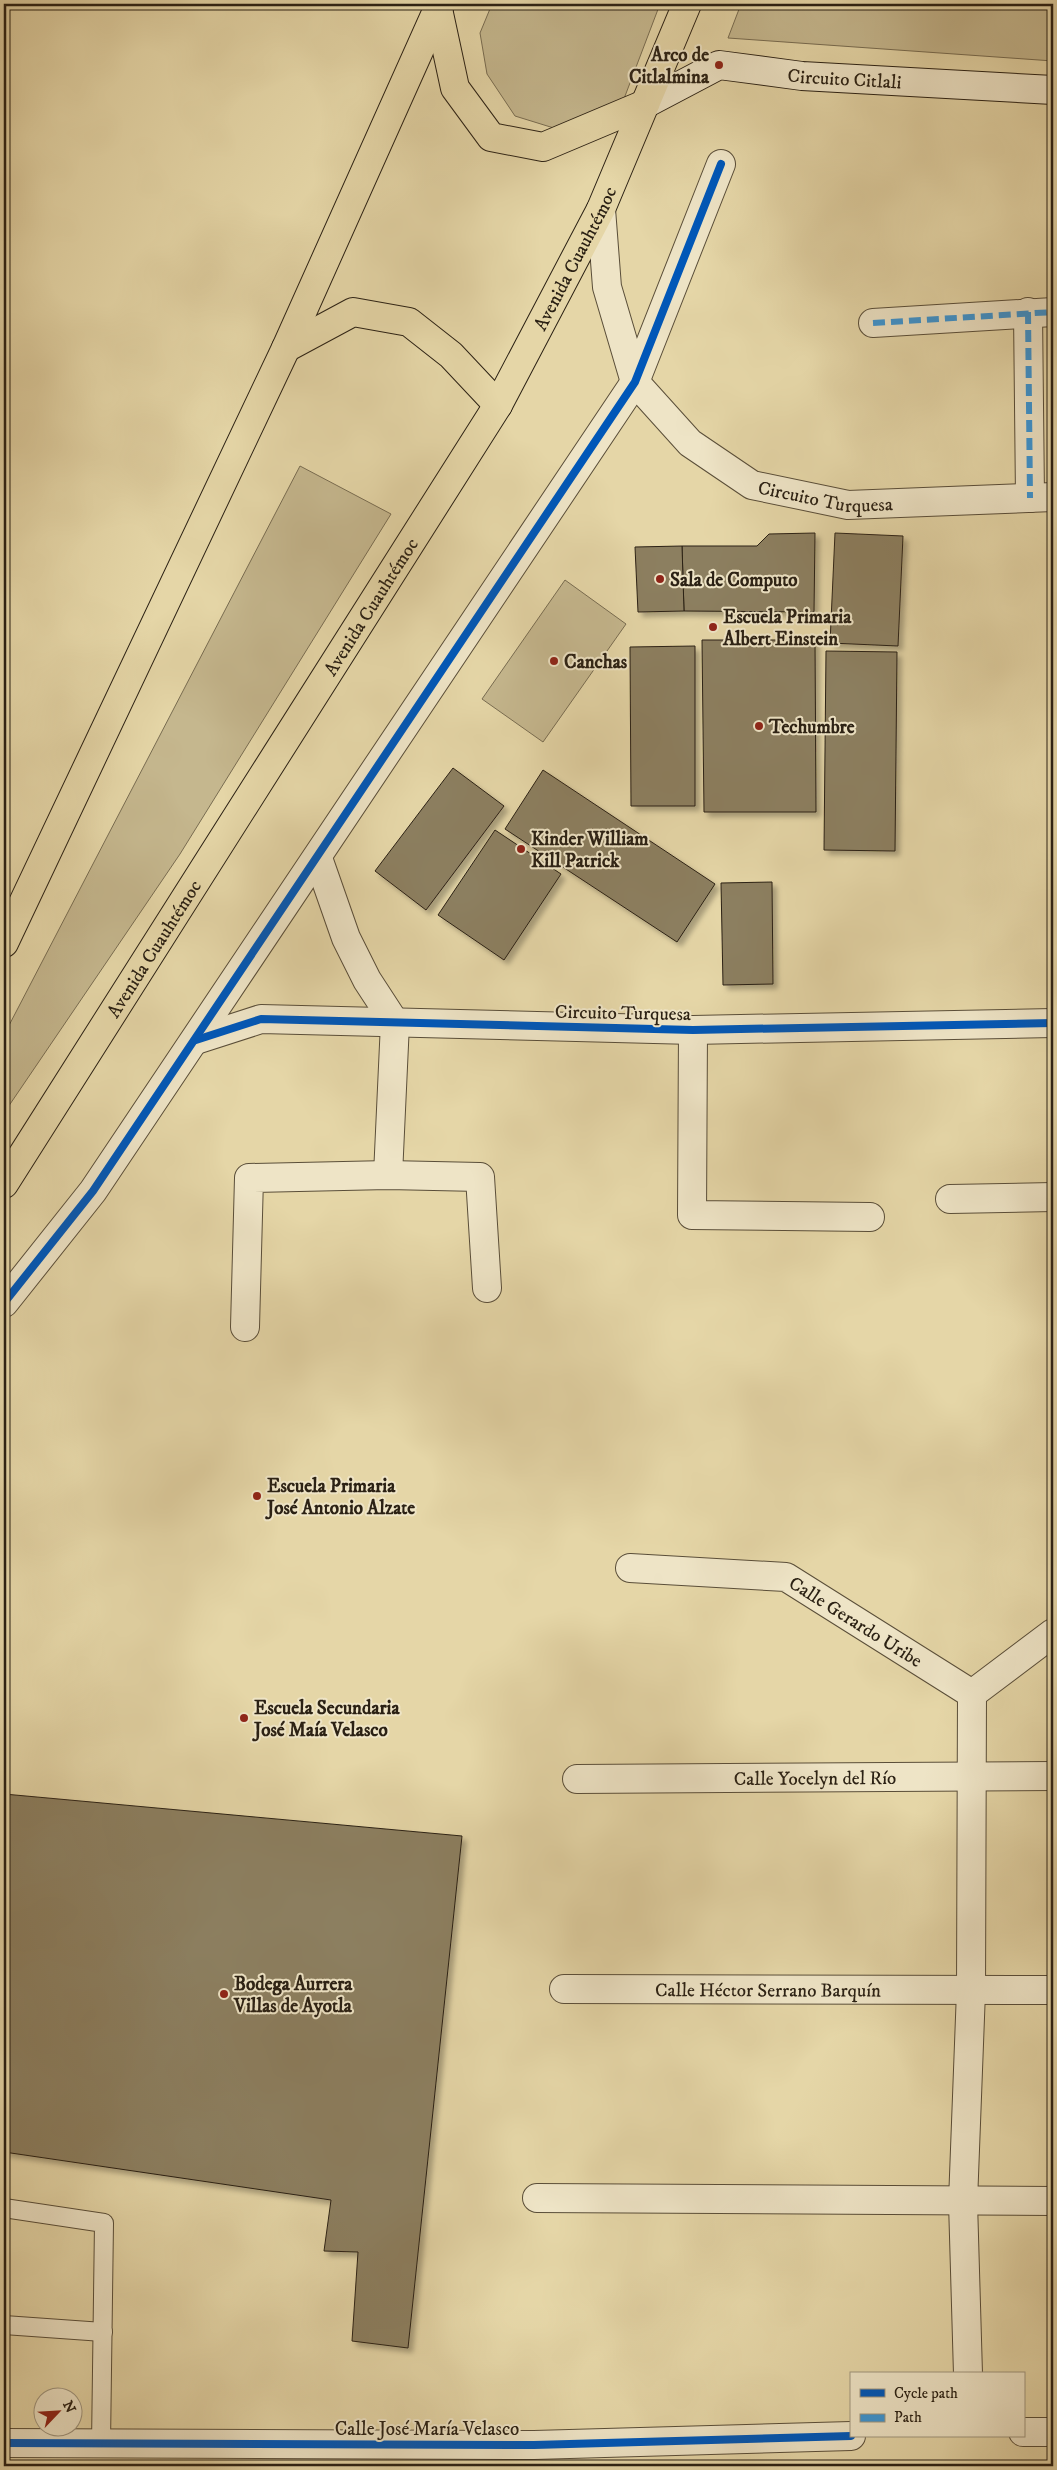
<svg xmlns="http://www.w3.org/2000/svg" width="1057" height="2470" font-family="'IM FELL DW Pica',serif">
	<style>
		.green { fill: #c5b78e; stroke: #786c51 }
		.building { fill: #8c7f60; stroke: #2b2114; filter: url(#shadow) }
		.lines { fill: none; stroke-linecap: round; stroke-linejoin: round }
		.lane-casing { stroke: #5a4e39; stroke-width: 20 }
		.street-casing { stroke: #5a4e39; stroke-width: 30 }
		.secondary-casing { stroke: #2b2114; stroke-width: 30 }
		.primary-casing { stroke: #2b2114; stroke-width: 30 }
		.lane { stroke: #eee4c6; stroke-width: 18 }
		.street { stroke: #eee4c6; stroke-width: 28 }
		.secondary { stroke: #eee4c6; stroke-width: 28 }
		.primary { stroke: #e5d6a7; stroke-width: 28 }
		.quiet { stroke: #3c95d3; stroke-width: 6; stroke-dasharray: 12 6; stroke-linecap: butt }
		.cycleway-casing { stroke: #eee4c6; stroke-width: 11 }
		.cycleway { stroke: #0057b8; stroke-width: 8 }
		.poi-dot { fill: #8f2418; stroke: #eee4c6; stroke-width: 2 }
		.labels { text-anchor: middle; stroke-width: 4; stroke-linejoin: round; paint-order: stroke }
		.poi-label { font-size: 19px; font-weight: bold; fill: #2b2114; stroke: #eee4c6; text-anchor: start }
		.street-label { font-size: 19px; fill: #2b2114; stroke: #eee4c6 }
	</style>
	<defs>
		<filter id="shadow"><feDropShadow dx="4.5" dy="4.5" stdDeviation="2.5" flood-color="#0004"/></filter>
	</defs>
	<rect width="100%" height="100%" fill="#e5d6a7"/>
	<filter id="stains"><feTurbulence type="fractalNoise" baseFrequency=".004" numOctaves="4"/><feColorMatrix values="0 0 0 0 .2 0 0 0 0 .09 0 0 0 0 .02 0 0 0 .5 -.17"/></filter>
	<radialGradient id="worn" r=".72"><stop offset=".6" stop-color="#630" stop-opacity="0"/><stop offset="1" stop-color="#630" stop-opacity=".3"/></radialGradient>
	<g class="green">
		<path d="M492,4H660L622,104L557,129L515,116L487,74L480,33Z"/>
		<path d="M741,4H1053V61L728,38Z"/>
		<path d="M300,466L391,514L180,854L4,1113V1035Z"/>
		<path d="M565,580L626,624L543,742L482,699Z"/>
	</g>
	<g class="building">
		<path d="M815,533L814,612L684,611L682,546H757L769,534Z"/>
		<path d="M835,533L903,536L898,646L830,643Z"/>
		<path d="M682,546L684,611L638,612L635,547Z"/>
		<path d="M702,640H815L816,812H704Z"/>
		<path d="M695,646V806H631L630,647Z"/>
		<path d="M826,651L897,652L895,851L824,850Z"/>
		<path d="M453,768L504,806L426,910L375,871Z"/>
		<path d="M543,770L715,884L677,942L505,829Z"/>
		<path d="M495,830L561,874L504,960L438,915Z"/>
		<path d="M772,882L773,984L723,985L721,883Z"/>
		<path d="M4,1794L462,1836L408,2348L352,2341L358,2252L324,2251L331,2200L4,2152Z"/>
	</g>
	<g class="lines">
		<g class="lane-casing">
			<g id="lane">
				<path d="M4,2208L104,2223L101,2444"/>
				<path d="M4,2325L103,2332"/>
			</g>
		</g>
		<g class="street-casing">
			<g id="street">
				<path id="s1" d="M601,209L607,287L635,382L690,443L752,485L848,505L1053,497"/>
				<path d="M1028,312L1030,498"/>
				<path d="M873,323L1053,312"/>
				<path d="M318,858L346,938L367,980L395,1023L388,1175"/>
				<path d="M693,1030L692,1215L870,1217"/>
				<path d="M196,1040L261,1019L693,1030L1053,1023"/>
				<path d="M950,1199L1053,1197"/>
				<path d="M4,1303L93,1191L635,382L721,164"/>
				<path d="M245,1327L249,1178L388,1175L480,1177L487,1288"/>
				<path id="s2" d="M630,1568L786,1577L972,1694"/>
				<path d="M972,1694L1053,1633"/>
				<path id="s3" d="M577,1779L1053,1776"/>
				<path id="s4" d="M564,1989L1053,1990"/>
				<path d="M537,2198L1053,2201"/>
				<path d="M968,2374L963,2202L971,1991L972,1694"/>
				<path d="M1023,2432H1053"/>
				<path d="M4,2443L534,2445L851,2436"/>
			</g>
		</g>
		<g class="secondary-casing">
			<g id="secondary">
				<path id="s5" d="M645,104L719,65L802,76L1053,90"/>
			</g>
		</g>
		<g class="primary-casing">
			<g id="primary">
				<path d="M438,9L455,88L491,137L543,147L645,104"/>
				<path d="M286,348L353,312L409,322L451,355L498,405"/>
				<path d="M4,943L286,348L440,4"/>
				<path id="s6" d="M4,1184L498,405L601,209L687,4"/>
			</g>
		</g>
		<use href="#lane" class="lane"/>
		<use href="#street" class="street"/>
		<use href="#secondary" class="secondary"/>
		<use href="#primary" class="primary"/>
		<g class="quiet">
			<path d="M1028,312L1030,498"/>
			<path d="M873,323L1053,312"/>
		</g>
		<g class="cycleway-casing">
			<g id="cycleway">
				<path d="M196,1040L261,1019L693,1030L1053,1023"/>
				<path d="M4,1303L93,1191L635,382L721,164"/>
				<path d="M4,2443L534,2445L851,2436"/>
			</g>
		</g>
		<use href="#cycleway" class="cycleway"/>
	</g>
	<g class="poi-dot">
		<circle cx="719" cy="65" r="5"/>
		<circle cx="660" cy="579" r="5"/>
		<circle cx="713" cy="627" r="5"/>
		<circle cx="554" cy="661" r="5"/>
		<circle cx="759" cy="726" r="5"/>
		<circle cx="521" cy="849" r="5"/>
		<circle cx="257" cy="1496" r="5"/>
		<circle cx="244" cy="1718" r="5"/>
		<circle cx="224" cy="1994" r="5"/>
	</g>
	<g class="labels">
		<g class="poi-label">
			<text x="709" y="61" text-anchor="end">Arco de<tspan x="709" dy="22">Citlalmina</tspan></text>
			<text x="670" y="586">Sala de Computo</text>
			<text x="723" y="623">Escuela Primaria<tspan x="723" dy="22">Albert Einstein</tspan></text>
			<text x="564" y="668">Canchas</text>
			<text x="769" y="733">Techumbre</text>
			<text x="531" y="845">Kinder William<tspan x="531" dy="22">Kill Patrick</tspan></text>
			<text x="267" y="1492">Escuela Primaria<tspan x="267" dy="22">José Antonio Alzate</tspan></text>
			<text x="254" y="1714">Escuela Secundaria<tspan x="254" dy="22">José Maía Velasco</tspan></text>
			<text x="234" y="1990">Bodega Aurrera<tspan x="234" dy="22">Villas de Ayotla</tspan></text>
		</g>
		<g class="street-label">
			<text dy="7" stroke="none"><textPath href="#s5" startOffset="210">Circuito Citlali</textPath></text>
			<text dy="7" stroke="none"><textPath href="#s6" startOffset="1088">Avenida Cuauhtémoc</textPath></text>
			<text dy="7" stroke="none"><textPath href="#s1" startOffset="409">Circuito Turquesa</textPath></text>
			<text dy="7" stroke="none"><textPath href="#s6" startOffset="684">Avenida Cuauhtémoc</textPath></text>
			<text dy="7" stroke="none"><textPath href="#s6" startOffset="279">Avenida Cuauhtémoc</textPath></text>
			<text transform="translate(623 1012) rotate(1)" y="7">Circuito Turquesa</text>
			<text dy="7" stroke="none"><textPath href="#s2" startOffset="239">Calle Gerardo Uribe</textPath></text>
			<text dy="7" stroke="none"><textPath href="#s3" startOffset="238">Calle Yocelyn del Río</textPath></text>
			<text dy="7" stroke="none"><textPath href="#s4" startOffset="204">Calle Héctor Serrano Barquín</textPath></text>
			<text x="427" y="2435">Calle José María Velasco</text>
		</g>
	</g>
	<rect width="1057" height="2470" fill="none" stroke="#e5d6a7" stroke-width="20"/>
	<rect x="5" y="5" width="1047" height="2460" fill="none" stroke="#2b2114" stroke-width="2.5"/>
	<rect x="10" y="10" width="1037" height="2450" fill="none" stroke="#2b2114"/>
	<rect x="850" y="2372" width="175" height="65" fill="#eee4c6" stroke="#a0967f"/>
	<rect x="860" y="2389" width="25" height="8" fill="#0057b8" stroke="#a0967f"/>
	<text x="894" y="2398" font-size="15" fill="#2b2114">Cycle path</text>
	<rect x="860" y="2414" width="25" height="8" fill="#3c95d3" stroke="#a0967f"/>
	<text x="894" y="2422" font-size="15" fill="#2b2114">Path</text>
	<g transform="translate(58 2412) rotate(65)"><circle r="24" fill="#eee4c6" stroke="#a0967f"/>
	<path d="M0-4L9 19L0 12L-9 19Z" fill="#8f2418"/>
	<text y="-8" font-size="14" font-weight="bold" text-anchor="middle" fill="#2b2114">N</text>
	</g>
	<rect width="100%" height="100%" filter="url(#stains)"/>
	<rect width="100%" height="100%" fill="url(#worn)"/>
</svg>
